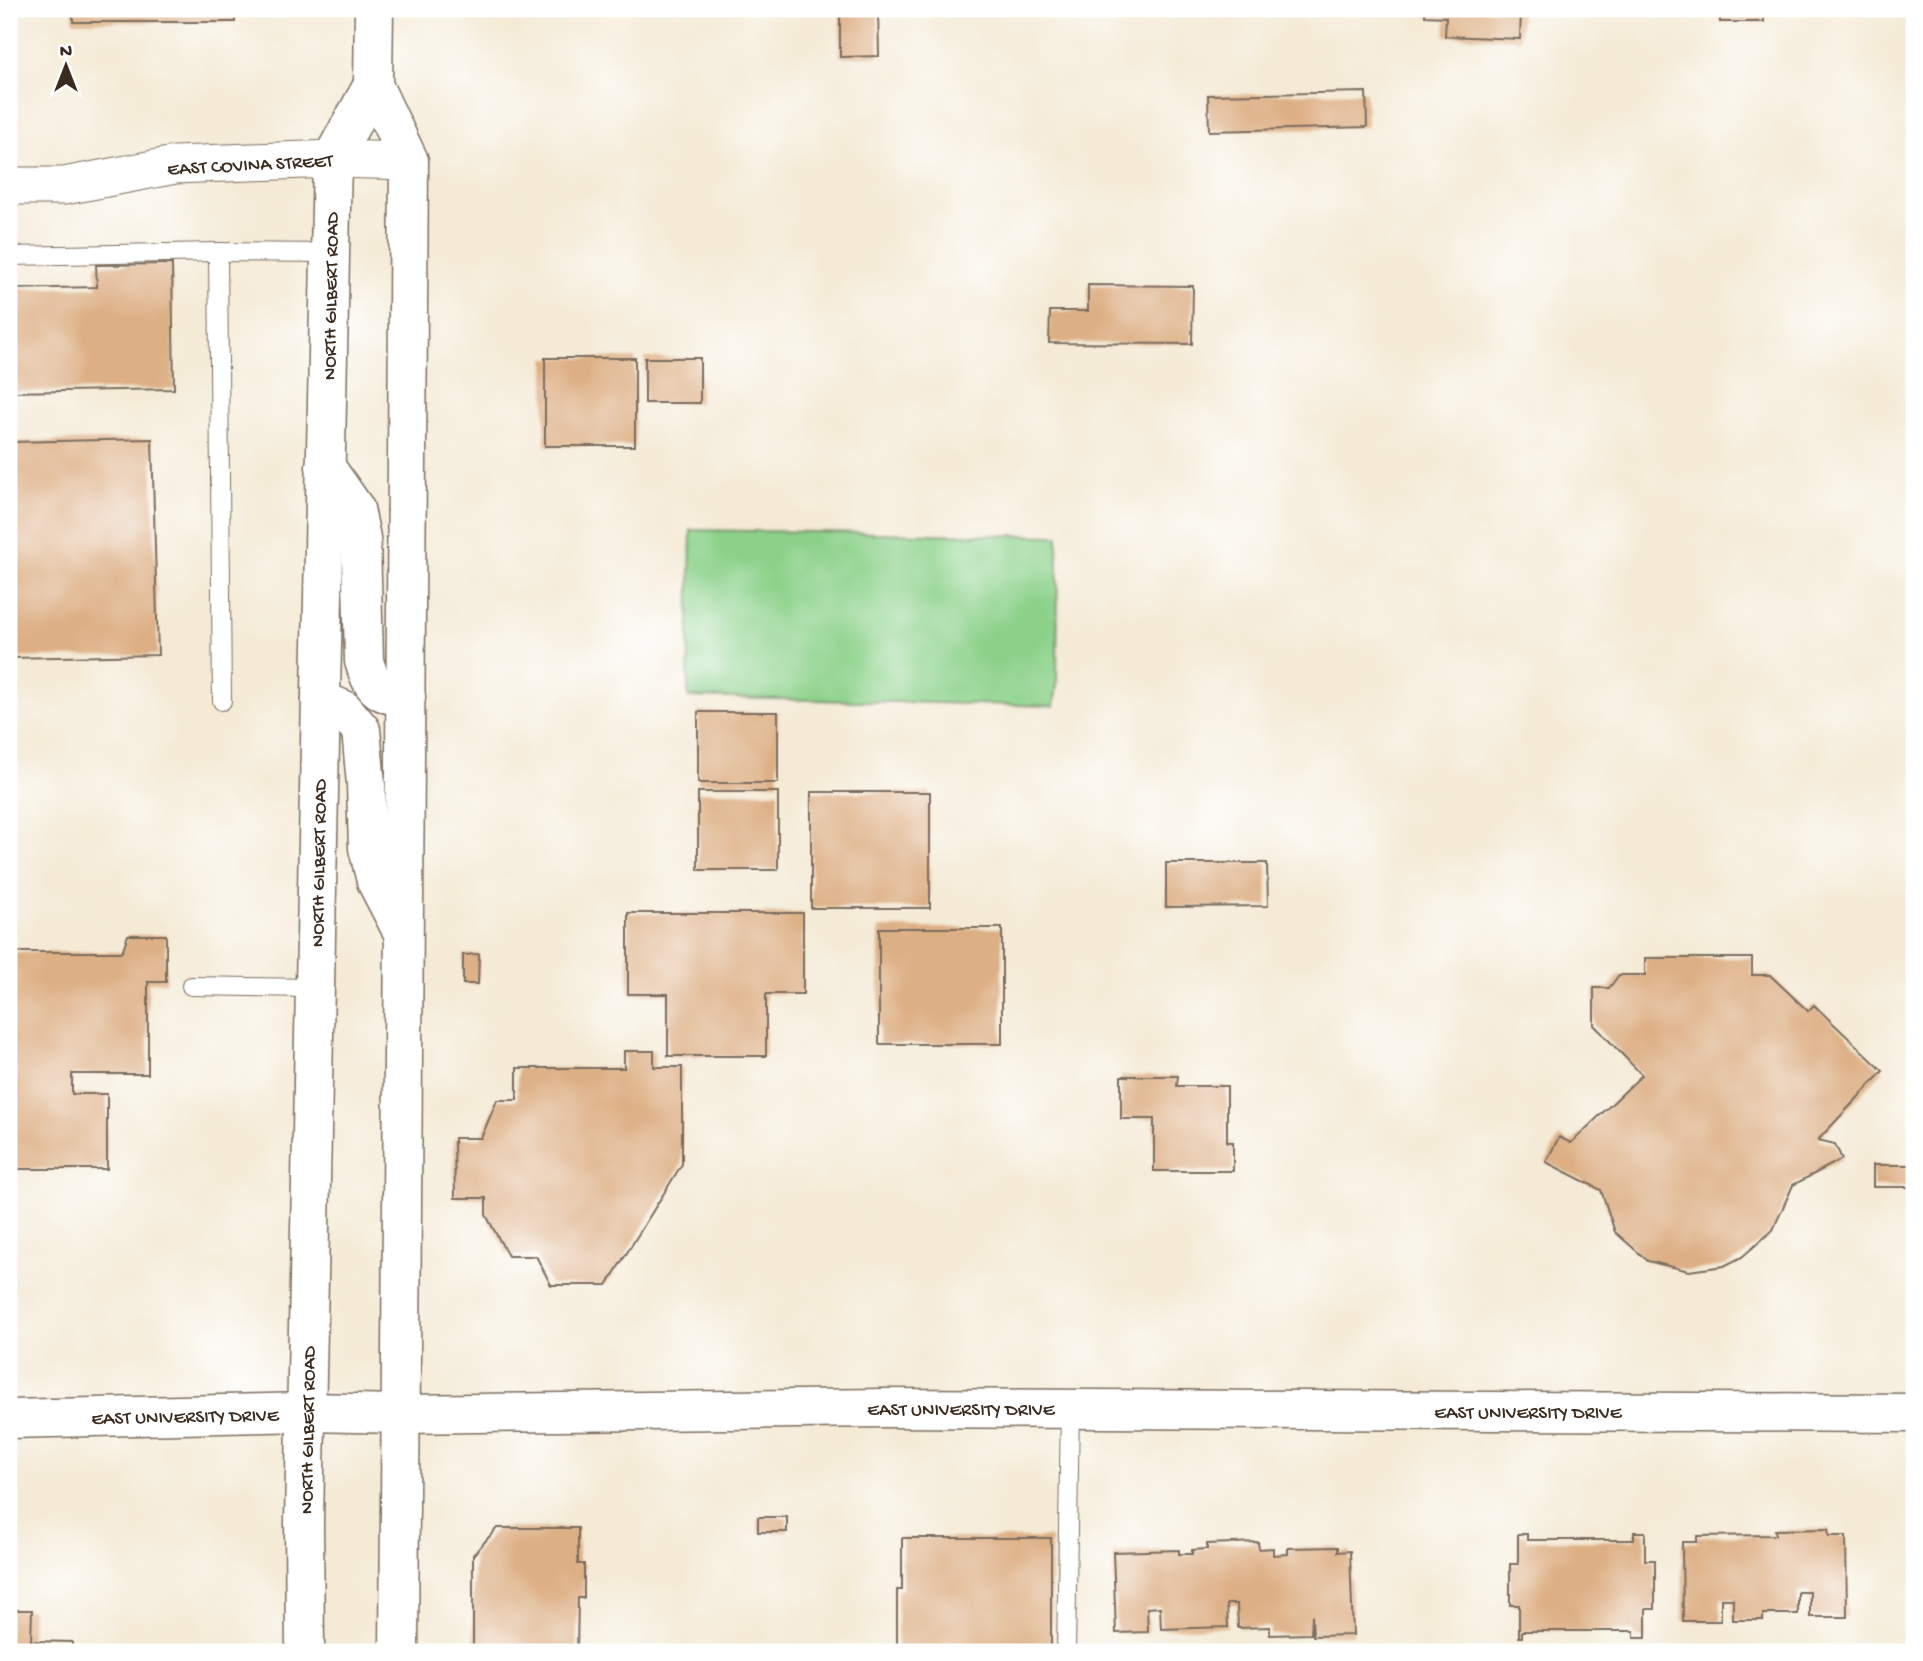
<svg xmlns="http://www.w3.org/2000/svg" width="1923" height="1661" font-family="'Gochi Hand',sans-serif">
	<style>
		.green { fill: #8cd18a; stroke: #647e54; stroke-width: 2 }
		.building { fill: #ddaf84 }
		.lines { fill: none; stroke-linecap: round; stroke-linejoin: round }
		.service-casing { stroke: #7c6d5e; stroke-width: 20 }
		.minor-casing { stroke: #7c6d5e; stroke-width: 39 }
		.secondary-casing { stroke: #7c6d5e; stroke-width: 41 }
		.primary-casing { stroke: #7c6d5e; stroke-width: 41 }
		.service { stroke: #fff; stroke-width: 18 }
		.minor { stroke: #fff; stroke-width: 37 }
		.secondary { stroke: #fff; stroke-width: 38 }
		.primary { stroke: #fff; stroke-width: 38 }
		.labels { text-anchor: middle; stroke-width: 6; stroke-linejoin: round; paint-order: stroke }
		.street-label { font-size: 19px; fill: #3b2a1e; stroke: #fff }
	</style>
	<rect width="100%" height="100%" fill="#fff"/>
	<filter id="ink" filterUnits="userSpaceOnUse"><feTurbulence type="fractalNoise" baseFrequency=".0143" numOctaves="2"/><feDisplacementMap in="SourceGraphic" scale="14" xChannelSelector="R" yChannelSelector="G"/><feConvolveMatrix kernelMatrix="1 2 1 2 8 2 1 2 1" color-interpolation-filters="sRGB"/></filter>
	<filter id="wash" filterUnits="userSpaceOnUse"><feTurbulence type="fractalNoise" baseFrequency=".00686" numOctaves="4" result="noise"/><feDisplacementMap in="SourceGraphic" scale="28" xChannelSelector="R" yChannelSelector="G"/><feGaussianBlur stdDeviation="1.57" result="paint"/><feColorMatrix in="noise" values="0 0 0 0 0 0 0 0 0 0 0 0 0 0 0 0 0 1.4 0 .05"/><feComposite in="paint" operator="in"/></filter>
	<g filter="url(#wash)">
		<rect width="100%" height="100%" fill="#f4ead5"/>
		<path class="green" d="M691,530L1058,536L1057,685L1054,706L688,697Z"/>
		<g id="blocks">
			<g class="building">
				<rect x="73" y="9" width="162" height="13"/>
				<path d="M840,9H878L879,56L840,57Z"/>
				<path d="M1425,9H1521L1520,39L1445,36L1446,17L1425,16Z"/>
				<rect x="1720" y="9" width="44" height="13"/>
				<path d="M1366,92L1367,127L1209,131L1208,95Z"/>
				<path d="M172,264L174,389L9,392V289L97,287L96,265Z"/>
				<path d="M1088,285L1193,286L1192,344L1049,343L1050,311H1088Z"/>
				<rect x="545" y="358" width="90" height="88"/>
				<rect x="645" y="358" width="55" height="45"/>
				<path d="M152,439L158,655L9,658V442Z"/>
				<rect x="698" y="712" width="80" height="71"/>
				<rect x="698" y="792" width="80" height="78"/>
				<rect x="811" y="792" width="119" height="116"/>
				<path d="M1166,863H1267L1268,906L1166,907Z"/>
				<path d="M628,913H803V994H766V1056H668V994H628Z"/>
				<rect x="879" y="928" width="123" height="116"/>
				<path d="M128,935H166V982H148V1074H72V1094H107V1169H9V952H122Z"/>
				<path d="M479,954L478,984H463V955Z"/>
				<path d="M1645,958H1752V975H1770L1808,1011L1814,1005L1883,1071L1818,1140L1835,1144L1842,1159L1793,1185L1773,1230L1742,1257L1724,1266L1689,1271L1648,1261L1615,1232L1601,1190L1546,1162L1559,1137L1571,1143L1642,1075L1594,1025V988H1609L1619,975H1645Z"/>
				<path d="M624,1051H654V1067H682V1164L607,1285H551L536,1256H508L486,1215V1198H455L454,1138H481L497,1100H517V1068H624Z"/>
				<path d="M1121,1076H1178L1177,1086H1227V1142H1233V1171H1154V1119H1121Z"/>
				<rect x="1873" y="1165" width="41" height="22"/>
				<rect x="758" y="1517" width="29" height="15"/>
				<path d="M497,1528H578V1564H584V1598H578L577,1652H473V1555Z"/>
				<path d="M1828,1529L1829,1536H1846L1847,1617H1810V1592H1798V1614H1763V1620H1733V1599H1721V1621H1683L1682,1542H1697V1536L1776,1535L1775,1530Z"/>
				<path d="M1634,1532H1645V1560H1655V1609H1646V1638H1634V1631H1522V1637H1519V1605H1510V1564H1518V1534H1527V1540H1634Z"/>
				<path d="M902,1538H1051V1652H897V1590H902Z"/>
				<path d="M1258,1542L1259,1549L1273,1548V1555L1288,1554V1548L1338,1547V1552L1350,1551L1353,1635L1313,1636L1312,1615L1311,1634L1270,1635V1627L1238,1628L1237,1604H1227L1228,1627L1161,1629L1160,1607L1147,1608L1148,1632L1116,1633L1113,1552L1179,1550V1554H1192V1550L1207,1549V1544Z"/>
				<path d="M9,1610H32L31,1641L72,1642V1652H9Z"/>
			</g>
		</g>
	</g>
	<g filter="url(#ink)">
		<use href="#blocks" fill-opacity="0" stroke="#7c6d5e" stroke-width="2"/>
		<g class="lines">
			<g class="service-casing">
				<g id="service">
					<path d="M218,252L330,253"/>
					<path d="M9,256L218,252L222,701"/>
					<path d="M191,986L315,988"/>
					<path d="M1066,1652L1070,1408"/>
				</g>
			</g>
			<g class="minor-casing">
				<path id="minor" d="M9,186H64L175,165L332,159L409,161"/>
			</g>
			<g class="secondary-casing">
				<path id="secondary" d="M9,1419L307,1412L400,1414L885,1408L1914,1413"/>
			</g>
			<g class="primary-casing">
				<g id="primary">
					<path d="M374,9L373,85L409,161L399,1652"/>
					<path d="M325,466L355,509L361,538L364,661C372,687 377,695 406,697"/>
					<path d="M321,700L344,710L361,730L366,784L368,848L376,881L402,931"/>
					<path d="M305,1652L304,1521L332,159L373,85"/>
				</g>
			</g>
			<use href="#service" class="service"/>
			<use href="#minor" class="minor"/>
			<use href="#secondary" class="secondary"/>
			<use href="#primary" class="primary"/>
		</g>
	</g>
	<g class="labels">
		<g class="street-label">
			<text transform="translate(250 163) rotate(-3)" y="7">EAST COVINA STREET</text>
			<text transform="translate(329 296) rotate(-89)" y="7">NORTH GILBERT ROAD</text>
			<text transform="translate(317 863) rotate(-89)" y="7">NORTH GILBERT ROAD</text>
			<text x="961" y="1415">EAST UNIVERSITY DRIVE</text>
			<text x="1528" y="1418">EAST UNIVERSITY DRIVE</text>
			<text transform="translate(185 1415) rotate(-1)" y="7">EAST UNIVERSITY DRIVE</text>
			<text transform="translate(306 1430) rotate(-89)" y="7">NORTH GILBERT ROAD</text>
		</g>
	</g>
	<rect width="1923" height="1661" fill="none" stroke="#fff" stroke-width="35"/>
	<g transform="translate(66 66)" stroke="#ffffff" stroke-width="5" paint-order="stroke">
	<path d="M0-5L12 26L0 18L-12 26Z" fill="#3b2a1e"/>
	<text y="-10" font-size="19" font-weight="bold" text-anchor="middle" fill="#3b2a1e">N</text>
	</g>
</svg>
